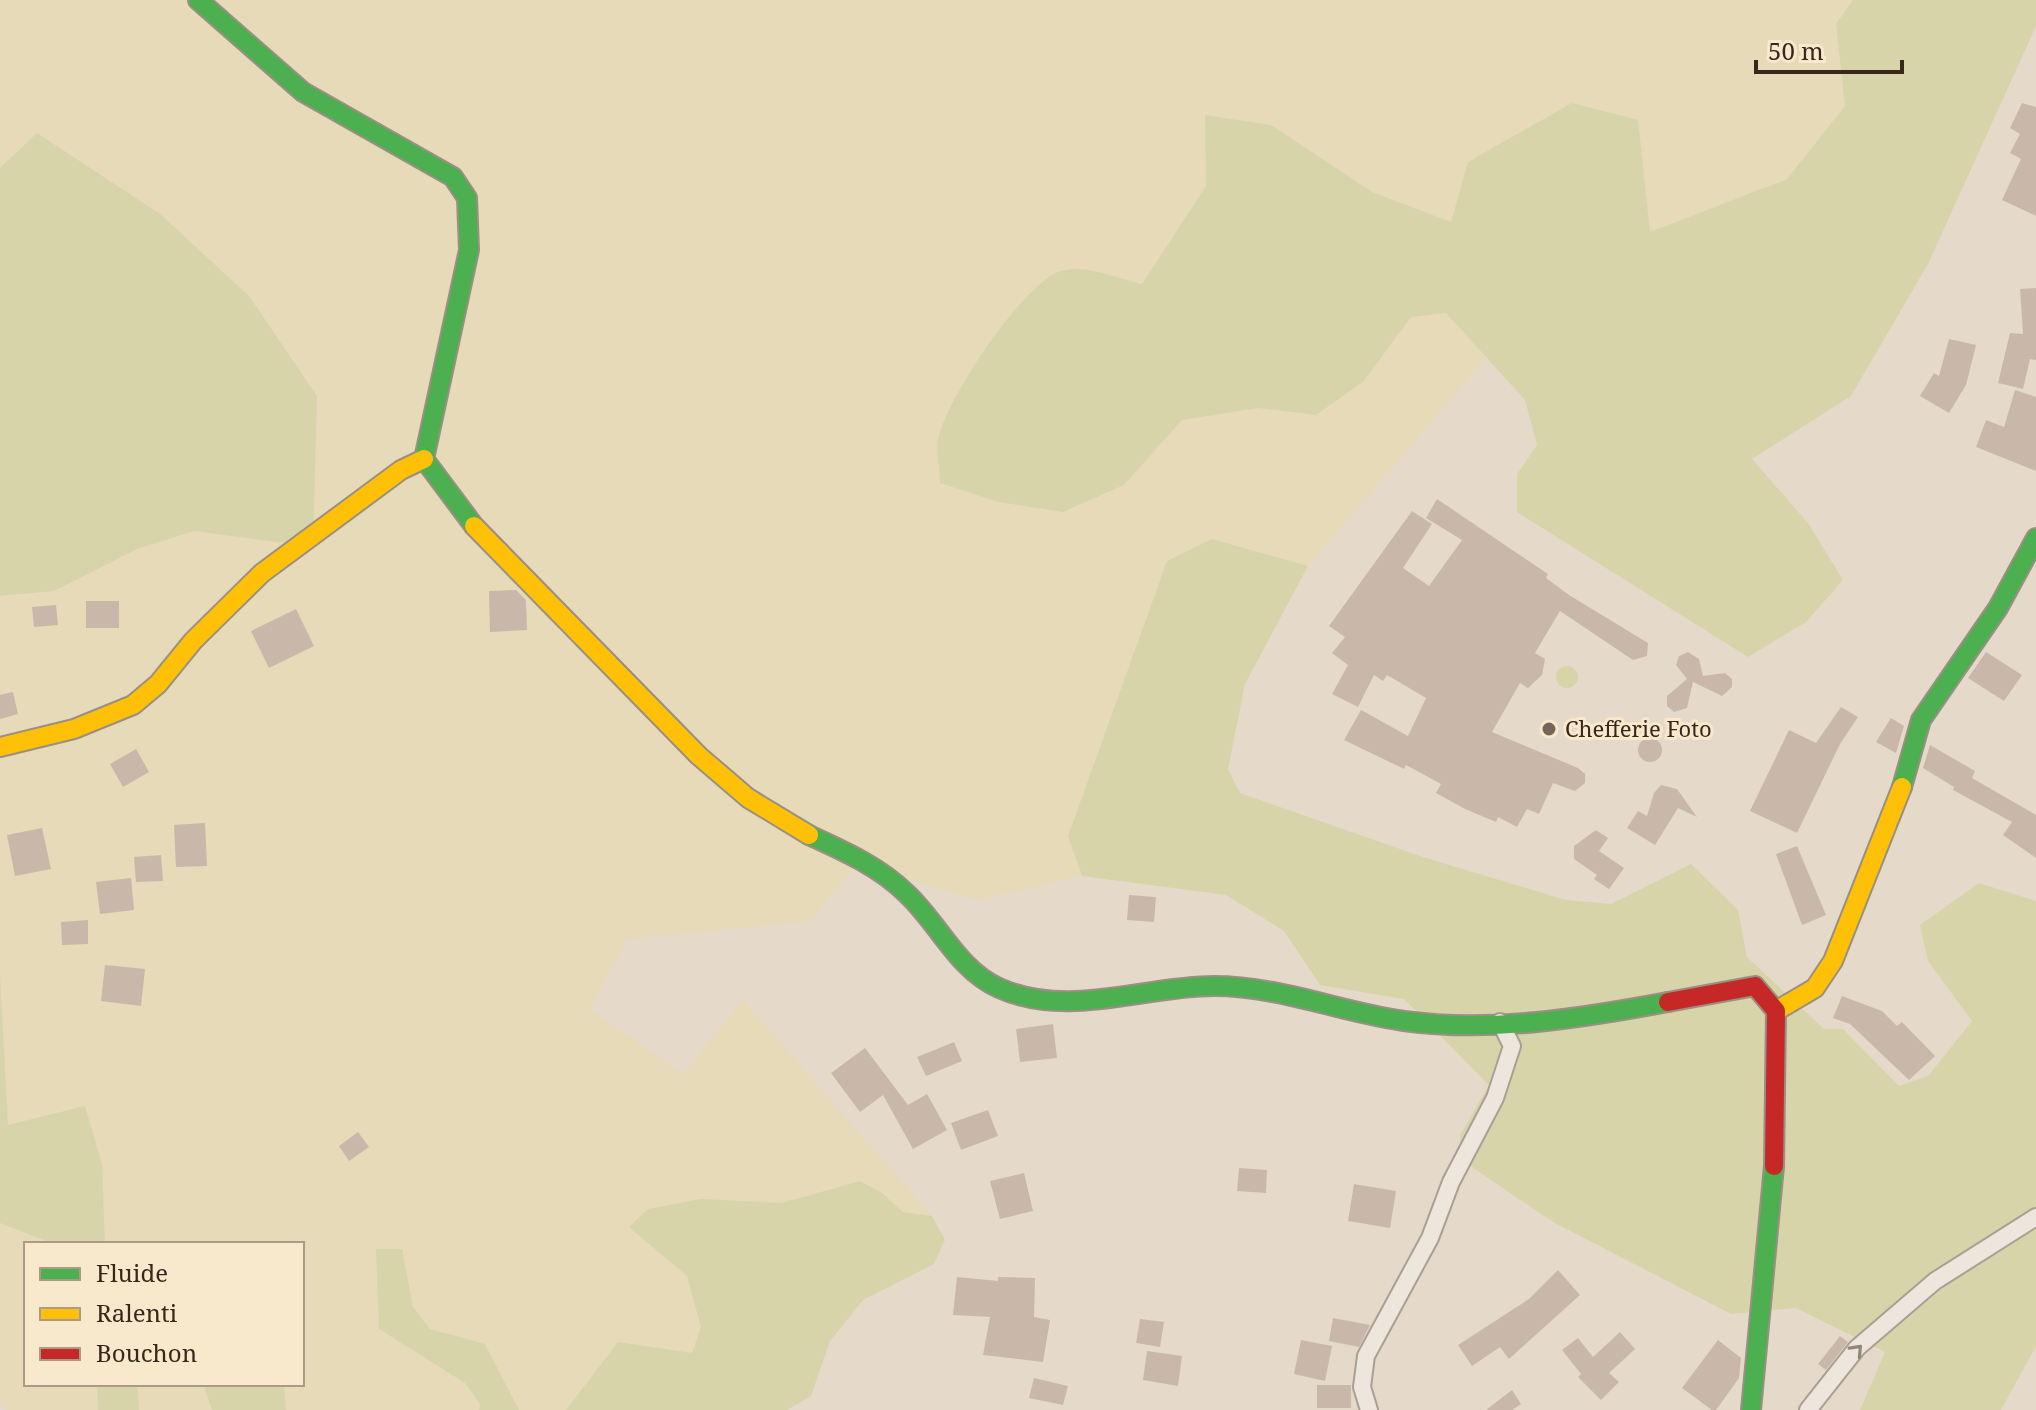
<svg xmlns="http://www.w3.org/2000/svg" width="2036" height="1410" font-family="'Noto Serif',serif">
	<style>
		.farmland { fill: #e6dab8 }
		.green { fill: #d7d4aa }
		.building { fill: #c9b8aa }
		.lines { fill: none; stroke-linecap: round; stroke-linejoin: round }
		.street-casing { stroke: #aa9f93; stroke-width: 20 }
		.fast-casing { stroke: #998f83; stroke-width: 22 }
		.slow-casing { stroke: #998f83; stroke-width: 22 }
		.jam-casing { stroke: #998f83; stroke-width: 22 }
		.street { stroke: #ece6dc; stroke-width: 16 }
		.fast { stroke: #4caf50; stroke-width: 18 }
		.slow { stroke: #ffc107; stroke-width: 18 }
		.jam { stroke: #c62828; stroke-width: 18 }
		.oneway { stroke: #92867c }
		.poi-dot { fill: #756658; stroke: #f8e9cd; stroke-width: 3 }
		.labels { text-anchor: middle; stroke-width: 6; stroke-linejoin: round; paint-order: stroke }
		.poi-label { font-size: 22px; fill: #38271b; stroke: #f8e9cd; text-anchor: start }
	</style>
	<rect width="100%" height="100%" fill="#e5dac9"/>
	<g class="farmland">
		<path d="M0,0H1853L1836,24L1845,106L1787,179L1650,232L1637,120L1571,103L1452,222L1372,192L1271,125L1205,115L1206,185L1142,284L1091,270L1124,485L1182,420L1258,408L1316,415L1364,381L1411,317L1446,313L1486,358L1308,566L1212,539L1167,561L1068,836L1082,876L977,900L858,864L809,921L627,939L590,1009L683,1074L743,1000L932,1216L903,1212L882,1193L860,1181L782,1203L701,1199L629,1227L687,1276L701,1327L692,1354L618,1342L566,1410H519L485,1344L430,1329L413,1307L402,1250L376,1249L379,1329L465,1383L480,1404L479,1410H286L284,1384H302V1244H105L102,1164L8,1126L0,974V596L54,591L137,549L195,531L313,547L317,396L249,296L37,133L0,168Z"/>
		<path d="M0,1223L54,1244H26V1384H97L98,1410H6L0,1401Z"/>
		<path d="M137,1384H203L212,1410H139Z"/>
	</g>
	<g class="green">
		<path d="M1853,0H2036V26L1928,264L1851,396L1752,459L1808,523L1843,580L1806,622L1748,657L1517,512V474L1537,445L1525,400L1446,313L1411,317L1364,381L1316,415L1258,408L1182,420L1124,485L1063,512L999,502L940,483C940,469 936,452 938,440C946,399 1020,288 1058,272C1083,262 1118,279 1142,284L1206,186L1205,115L1271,125L1372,192L1451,222L1468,162L1572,103L1638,120L1650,232L1787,179L1845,106L1836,24Z"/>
		<path d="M37,133L160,214L249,296L317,396L313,547L194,531L137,549L54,591L0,596V168Z"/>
		<path d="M1212,539L1308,566L1245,684L1228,769L1240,793L1423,857L1566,900L1611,904L1691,864L1738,910L1747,957L1824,1029H1843L1899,1086L1928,1076L1972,1021L1928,961L1920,925L1979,883L2036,901V1346L2001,1410H1860L1885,1352L1796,1308L1731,1314L1553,1222L1460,1159V1135L1489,1085L1404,999L1320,985L1284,931L1226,895L1082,876L1068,836L1167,561Z"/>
		<circle cx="1567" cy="677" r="11"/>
		<path d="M0,974L8,1125L85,1106L102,1164L105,1244H54L0,1223Z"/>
		<path d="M860,1181L882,1193L903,1212L932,1216L945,1240L934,1264L863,1300L830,1341L811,1396L787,1410H566L618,1342L692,1353L701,1327L687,1276L629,1227L648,1209L701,1199L782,1203Z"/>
		<path d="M376,1249H402L413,1307L430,1329L485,1344L519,1410H479L480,1404L465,1383L379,1329Z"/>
		<path d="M97,1384H137L139,1410H98Z"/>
		<path d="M203,1384H284L286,1410H212Z"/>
	</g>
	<g class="building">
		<path d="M2022,103L2036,107V216L2002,200L2021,159L2010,153L2020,134L2010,128Z"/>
		<path d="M2036,288V360L2030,359L2023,389L1998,383L2010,333L2023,334L2020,289Z"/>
		<path d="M1949,339L1976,345L1966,385L1949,413L1920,396L1934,373L1939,376Z"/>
		<path d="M2015,390L2036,397V471L1976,447L1986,420L2004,427Z"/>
		<path d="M1437,499L1548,574L1546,578L1569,595L1648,643L1647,656L1633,660L1560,611L1535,653L1545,659L1542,675L1528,688L1520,683L1492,732L1578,768L1585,774V783L1575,791L1553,783L1539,814L1527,809L1517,827L1498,817L1496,822L1465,809L1436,793L1441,784L1406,765L1404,769L1344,740L1361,710L1408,736L1426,698L1387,675L1383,681L1374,675L1358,707L1332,694L1348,665L1332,653L1345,637L1329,626L1412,511L1432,524L1403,568L1429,586L1462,540L1426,518Z"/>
		<path d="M516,590L526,600L527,630L490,632L489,591Z"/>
		<rect x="86" y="601" width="33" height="27"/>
		<path d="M56,605L58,625L34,627L32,607Z"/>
		<path d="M296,609L314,646L269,668L251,631Z"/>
		<path d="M1688,652L1699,659L1703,676L1725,673L1732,679V687L1722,696L1693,682L1687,708L1674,712L1667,706V696L1687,679L1676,665L1679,656Z"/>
		<path d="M1986,652L2022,675L2004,701L1968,678Z"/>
		<path d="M13,692L18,714L0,719V695Z"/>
		<path d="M1841,707L1858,717L1840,744L1797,833L1750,811L1789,730L1816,743Z"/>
		<path d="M1891,718L1904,726L1896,753L1876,742Z"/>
		<circle cx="1650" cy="750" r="12"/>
		<path d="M1930,745L1975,771L1972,778L2036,815V858L2003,835L2012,822L1953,790L1954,787L1923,768Z"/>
		<path d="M136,749L149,772L123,787L110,764Z"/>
		<path d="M1661,785L1677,789L1697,817L1678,808L1655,845L1627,828L1638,811L1647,816L1654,793Z"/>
		<path d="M205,823L207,866L176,867L174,825Z"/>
		<path d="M42,828L51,869L15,876L7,835Z"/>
		<path d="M1596,830L1608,838L1599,851L1624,868L1609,889L1594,879L1597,875L1574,859V846Z"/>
		<path d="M1797,846L1826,915L1802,925L1776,854Z"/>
		<path d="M161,855L163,881L136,882L134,857Z"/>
		<path d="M131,878L134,910L100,914L96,882Z"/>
		<path d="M1129,895L1156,897L1154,922L1127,920Z"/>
		<path d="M88,920V944L62,945L61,922Z"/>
		<path d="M105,965L145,969L141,1006L101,1001Z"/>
		<path d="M1842,996L1882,1011L1897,1026L1902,1022L1935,1056L1909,1080L1850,1024L1833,1018Z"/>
		<path d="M1053,1024L1057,1058L1020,1062L1016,1029Z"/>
		<path d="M954,1042L962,1061L926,1076L917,1057Z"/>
		<path d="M865,1048L908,1105L927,1094L947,1130L913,1149L883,1095L860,1112L831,1073Z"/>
		<path d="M988,1110L998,1136L961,1150L951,1123Z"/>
		<path d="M358,1132L369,1147L349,1161L339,1146Z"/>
		<path d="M1239,1168L1267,1170L1266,1193L1237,1191Z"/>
		<path d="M1024,1173L1033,1211L1000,1219L990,1181Z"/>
		<path d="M1354,1184L1396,1191L1390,1228L1348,1221Z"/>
		<path d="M1558,1270L1580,1295L1509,1359L1500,1347L1472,1366L1458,1345L1529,1299Z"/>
		<path d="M957,1277L998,1281V1277L1035,1278L1034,1317L1050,1320L1043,1362L983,1355L990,1317L953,1315Z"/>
		<path d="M1333,1318L1370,1325L1359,1347L1329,1341Z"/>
		<path d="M1140,1319L1164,1322L1160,1347L1136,1343Z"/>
		<path d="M1620,1332L1635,1349L1609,1373L1619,1382L1601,1400L1578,1377L1581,1374L1562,1350L1578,1338L1593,1357Z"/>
		<path d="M1840,1336L1848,1342L1826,1370L1818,1364Z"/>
		<path d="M1301,1340L1332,1346L1325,1381L1294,1374Z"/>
		<path d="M1718,1340L1741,1358L1739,1378L1716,1410H1712L1682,1388Z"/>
		<path d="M1147,1351L1182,1356L1178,1386L1143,1380Z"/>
		<path d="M1034,1378L1068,1386L1063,1405L1029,1398Z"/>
		<rect x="1317" y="1385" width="34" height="23"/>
		<path d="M1512,1390L1521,1404L1512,1410H1486Z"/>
	</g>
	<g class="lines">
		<g class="street-casing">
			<g id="street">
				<path d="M1369,1410L1362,1387L1366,1356L1430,1238L1451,1182L1495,1098L1512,1046L1500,1022"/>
				<path d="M1808,1410L1857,1348L1935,1281L2036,1217"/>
			</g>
		</g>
		<g class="fast-casing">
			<g id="fast">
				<path d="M198,0L303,92L453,177L467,198L469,250L424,459L474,526"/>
				<path d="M1902,787L1921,720L1998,608L2036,538"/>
				<path d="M809,835C844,851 880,867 907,894C939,924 958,970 999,988C1068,1019 1143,986 1214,986C1279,986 1340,1012 1404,1021C1492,1033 1582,1018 1668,1002"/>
				<path d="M1751,1410L1774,1166"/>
			</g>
		</g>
		<g class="slow-casing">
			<g id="slow">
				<path d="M474,526L699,756L748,798L809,835"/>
				<path d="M0,747L74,729L133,705L158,684L193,641L262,573L401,470L424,459"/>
				<path d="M1776,1011L1815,988L1833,961L1902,787"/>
			</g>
		</g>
		<g class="jam-casing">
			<path id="jam" d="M1668,1002L1755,986L1776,1011L1774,1166"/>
		</g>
		<use href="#street" class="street"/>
		<use href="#fast" class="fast"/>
		<use href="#slow" class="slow"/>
		<use href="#jam" class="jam"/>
	</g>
	<defs><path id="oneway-chevron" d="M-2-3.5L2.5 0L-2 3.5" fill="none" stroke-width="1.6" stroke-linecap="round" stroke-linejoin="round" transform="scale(2)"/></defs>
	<use class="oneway" href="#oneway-chevron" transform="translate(1857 1350) rotate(-47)"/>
	<circle class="poi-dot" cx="1549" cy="729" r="8"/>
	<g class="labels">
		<g class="poi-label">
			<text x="1565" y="737">Chefferie Foto</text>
		</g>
	</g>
	<rect x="24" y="1242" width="280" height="144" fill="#f8e9cd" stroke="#ab9b86" stroke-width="2"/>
	<rect x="40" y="1268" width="40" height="12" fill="#4caf50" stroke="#ab9b86" stroke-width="2"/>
	<text x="96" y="1282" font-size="24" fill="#38271b">Fluide</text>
	<rect x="40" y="1308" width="40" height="12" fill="#ffc107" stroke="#ab9b86" stroke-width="2"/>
	<text x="96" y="1322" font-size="24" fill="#38271b">Ralenti</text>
	<rect x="40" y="1348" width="40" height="12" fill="#c62828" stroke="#ab9b86" stroke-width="2"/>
	<text x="96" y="1362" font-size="24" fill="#38271b">Bouchon</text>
	<path d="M1756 60v12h146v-12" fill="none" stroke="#38271b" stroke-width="4"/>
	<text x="1768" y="60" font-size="24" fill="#38271b" stroke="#f8e9cd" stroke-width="6" paint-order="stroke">50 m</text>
</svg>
